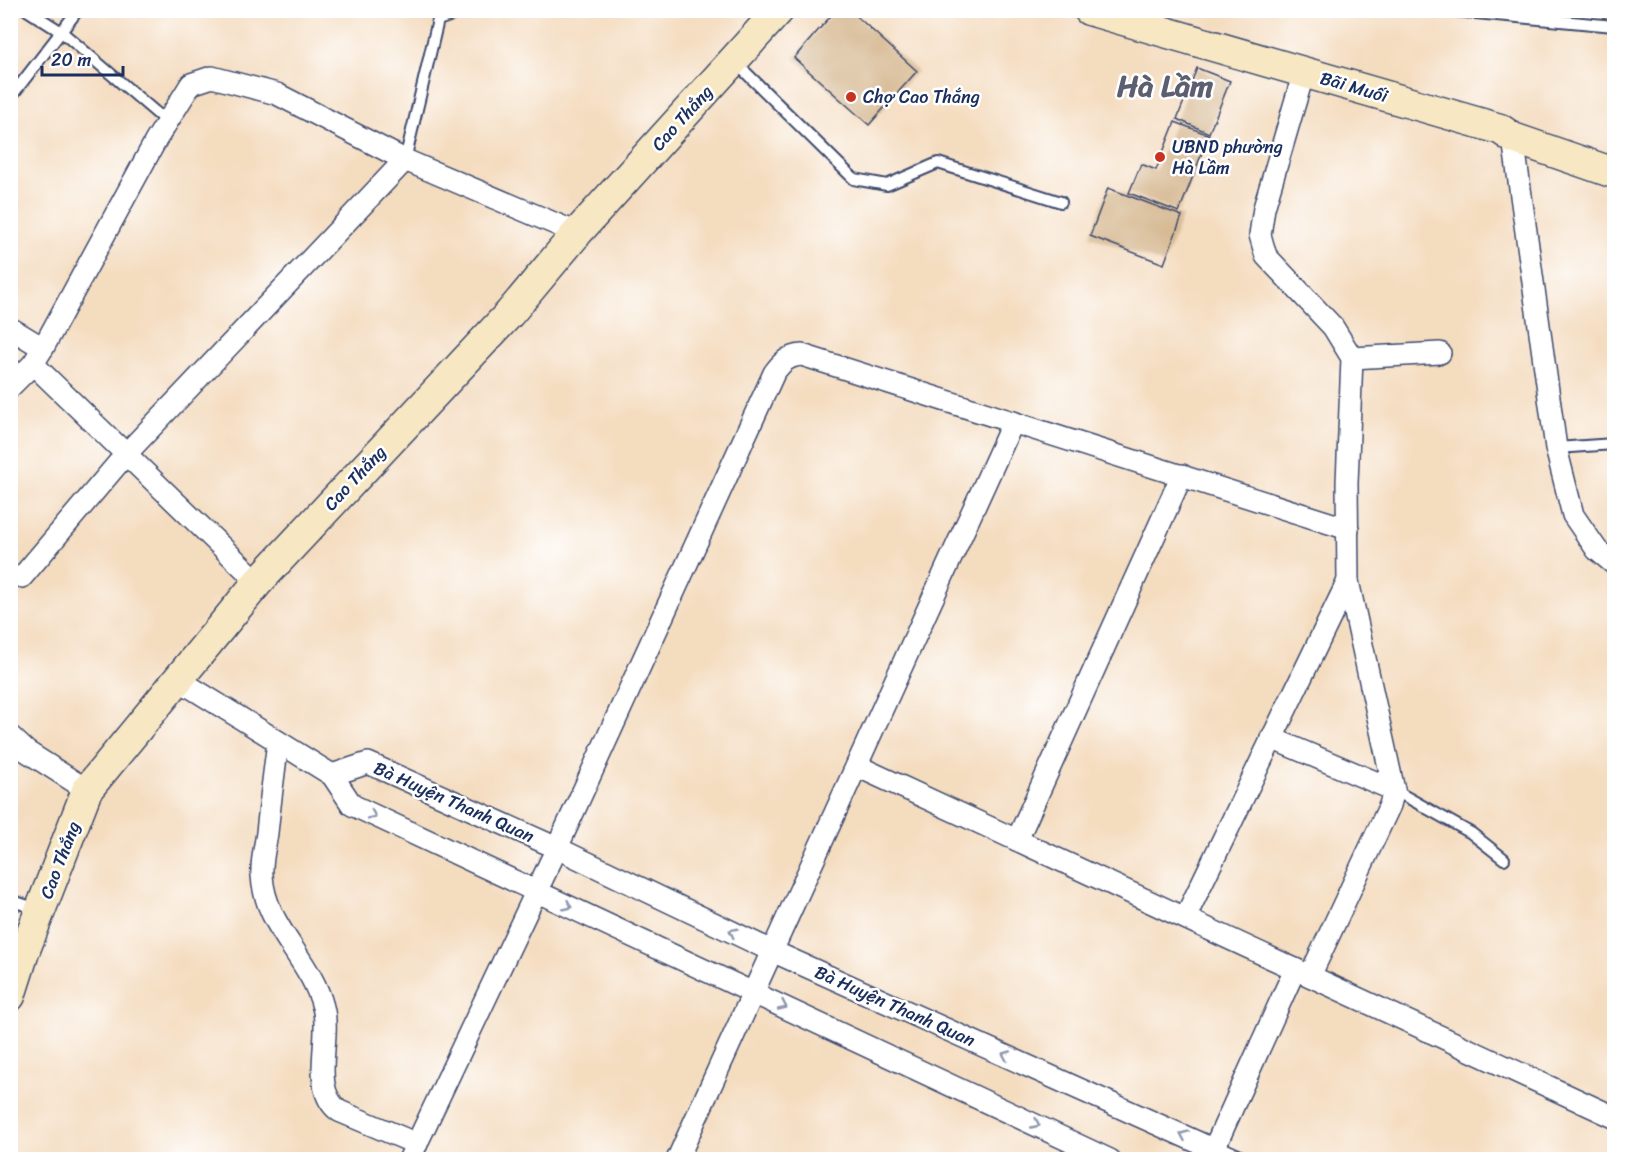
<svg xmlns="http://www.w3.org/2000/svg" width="1625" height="1170" font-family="Sriracha,sans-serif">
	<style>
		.building { fill: #d6b891 }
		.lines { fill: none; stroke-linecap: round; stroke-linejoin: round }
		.lane-casing { stroke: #3c496d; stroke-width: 14 }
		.street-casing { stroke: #3c496d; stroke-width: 24 }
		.secondary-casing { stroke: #3c496d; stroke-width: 33 }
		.lane { stroke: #fff; stroke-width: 10 }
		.street { stroke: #fff; stroke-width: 21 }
		.secondary { stroke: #f7e8c3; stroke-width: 30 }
		.oneway { stroke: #8d97ae }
		.poi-dot { fill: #c8321e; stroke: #fff; stroke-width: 2 }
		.labels { text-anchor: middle; stroke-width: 5; stroke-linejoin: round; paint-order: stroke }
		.street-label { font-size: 18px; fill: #1b2f5e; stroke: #fff }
		.poi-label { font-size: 18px; fill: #1b2f5e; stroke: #fff; text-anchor: start }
		.town-label { font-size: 30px; font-weight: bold; fill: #5c5f70; stroke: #fff }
	</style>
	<rect width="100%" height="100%" fill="#fff"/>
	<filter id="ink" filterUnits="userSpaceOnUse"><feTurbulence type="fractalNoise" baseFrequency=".0167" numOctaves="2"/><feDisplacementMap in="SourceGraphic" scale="12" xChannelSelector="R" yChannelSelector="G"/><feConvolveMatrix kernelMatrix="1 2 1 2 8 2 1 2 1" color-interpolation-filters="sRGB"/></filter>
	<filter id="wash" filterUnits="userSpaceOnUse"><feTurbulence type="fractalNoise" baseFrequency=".008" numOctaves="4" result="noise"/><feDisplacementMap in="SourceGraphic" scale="24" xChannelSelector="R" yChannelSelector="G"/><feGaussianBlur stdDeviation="1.35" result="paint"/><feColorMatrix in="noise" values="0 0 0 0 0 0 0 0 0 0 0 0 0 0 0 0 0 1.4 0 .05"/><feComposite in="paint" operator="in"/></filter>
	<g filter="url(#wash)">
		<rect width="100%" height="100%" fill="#f4dcbf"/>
		<g id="blocks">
			<g class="building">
				<path d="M836,10H850L917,71L869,125L794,58Z"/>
				<path d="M1197,68L1230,81L1209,133L1177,119Z"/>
				<path d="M1175,122L1209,135L1179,212L1129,193L1141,164L1156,170Z"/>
				<path d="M1108,188L1182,216L1164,264L1090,236Z"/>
			</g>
		</g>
	</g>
	<g filter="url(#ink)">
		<use href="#blocks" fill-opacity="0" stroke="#3c496d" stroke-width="1.5"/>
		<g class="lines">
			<g class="lane-casing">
				<g id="lane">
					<path d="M27,10L63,33L167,122"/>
					<path d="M1444,10L1614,26"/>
					<path d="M734,61L854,179L887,185L938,163L1061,202"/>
					<path d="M10,98L78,10"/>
					<path d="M405,160L438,20L467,10"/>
					<path d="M1556,448L1614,444"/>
					<path d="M1394,790L1471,833L1504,859"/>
					<path d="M10,900L37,909"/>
				</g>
			</g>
			<g class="street-casing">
				<g id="street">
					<path d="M1304,72L1264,208L1260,235L1266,256L1333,327L1352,358L1347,483L1348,581L1394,790L1390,805L1310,976"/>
					<path d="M1513,138L1556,448L1573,515L1597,550L1614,564"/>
					<path d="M10,328L43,348"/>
					<path d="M1352,358L1440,353"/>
					<path d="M33,364L258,582"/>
					<path d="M10,387L33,364L43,348L156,140L191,84L212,77L277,94L405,160L577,233"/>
					<path d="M22,577L126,454L405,160"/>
					<path d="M179,680L332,775L352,805L1110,1160"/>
					<path d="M10,736L26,751L87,790"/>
					<path d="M1271,738L1394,790"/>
					<path d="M278,742C274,773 270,803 267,833C265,847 261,861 262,875C264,926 311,959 323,1007C332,1039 309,1088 339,1111L417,1144"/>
					<path d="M857,766L1614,1117"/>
					<path d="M332,775L368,763L557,848L772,951L1237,1160"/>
					<path d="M1017,840L1182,475"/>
					<path d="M1186,916L1348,581"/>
					<path d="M409,1160L557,848L774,373C782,362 788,356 802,355L1348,529"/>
					<path d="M677,1160L1013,422"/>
					<path d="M1209,1160L1295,969"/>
				</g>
			</g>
			<g class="secondary-casing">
				<g id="secondary">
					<path d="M1089,10L1500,129L1513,138L1614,173"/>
					<path d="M10,996L24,952L87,790L258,582L510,313L577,233L779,10"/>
				</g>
			</g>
			<use href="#lane" class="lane"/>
			<use href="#street" class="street"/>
			<use href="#secondary" class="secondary"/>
		</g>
		<defs><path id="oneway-chevron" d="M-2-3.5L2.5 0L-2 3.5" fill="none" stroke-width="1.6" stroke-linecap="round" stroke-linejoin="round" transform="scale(1.5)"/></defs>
		<g class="oneway">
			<use href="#oneway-chevron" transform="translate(372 815) rotate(25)"/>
			<use href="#oneway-chevron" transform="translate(568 906) rotate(25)"/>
			<use href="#oneway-chevron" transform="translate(733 932) rotate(-154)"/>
			<use href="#oneway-chevron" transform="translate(783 1006) rotate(25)"/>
			<use href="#oneway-chevron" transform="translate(1006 1055) rotate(-156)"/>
			<use href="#oneway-chevron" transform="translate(1036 1124) rotate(25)"/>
			<use href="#oneway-chevron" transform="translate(1184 1135) rotate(-156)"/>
		</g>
	</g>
	<g class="poi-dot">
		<circle cx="851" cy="97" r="6"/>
		<circle cx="1160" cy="157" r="6"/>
	</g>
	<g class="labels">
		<g class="street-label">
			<text transform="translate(1354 87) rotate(16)" y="6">Bãi Muối</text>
			<text transform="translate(682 118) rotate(-48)" y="6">Cao Thắng</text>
			<text transform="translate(355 478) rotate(-47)" y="6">Cao Thắng</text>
			<text transform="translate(454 802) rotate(24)" y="6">Bà Huyện Thanh Quan</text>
			<text transform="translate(60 860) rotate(-69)" y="6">Cao Thắng</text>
			<text transform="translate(895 1006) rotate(24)" y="6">Bà Huyện Thanh Quan</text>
		</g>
		<g class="poi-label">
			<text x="863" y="103">Chợ Cao Thắng</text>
			<text x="1172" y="153">UBND phường<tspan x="1172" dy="21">Hà Lầm</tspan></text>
		</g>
		<g class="town-label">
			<text x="1165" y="96">Hà Lầm</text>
		</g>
	</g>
	<rect width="1625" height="1170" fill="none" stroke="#fff" stroke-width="36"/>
	<path d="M42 66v9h81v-9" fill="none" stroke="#1b2f5e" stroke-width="3"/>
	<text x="51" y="66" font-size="18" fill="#1b2f5e" stroke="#ffffff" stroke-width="4.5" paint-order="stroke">20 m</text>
</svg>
